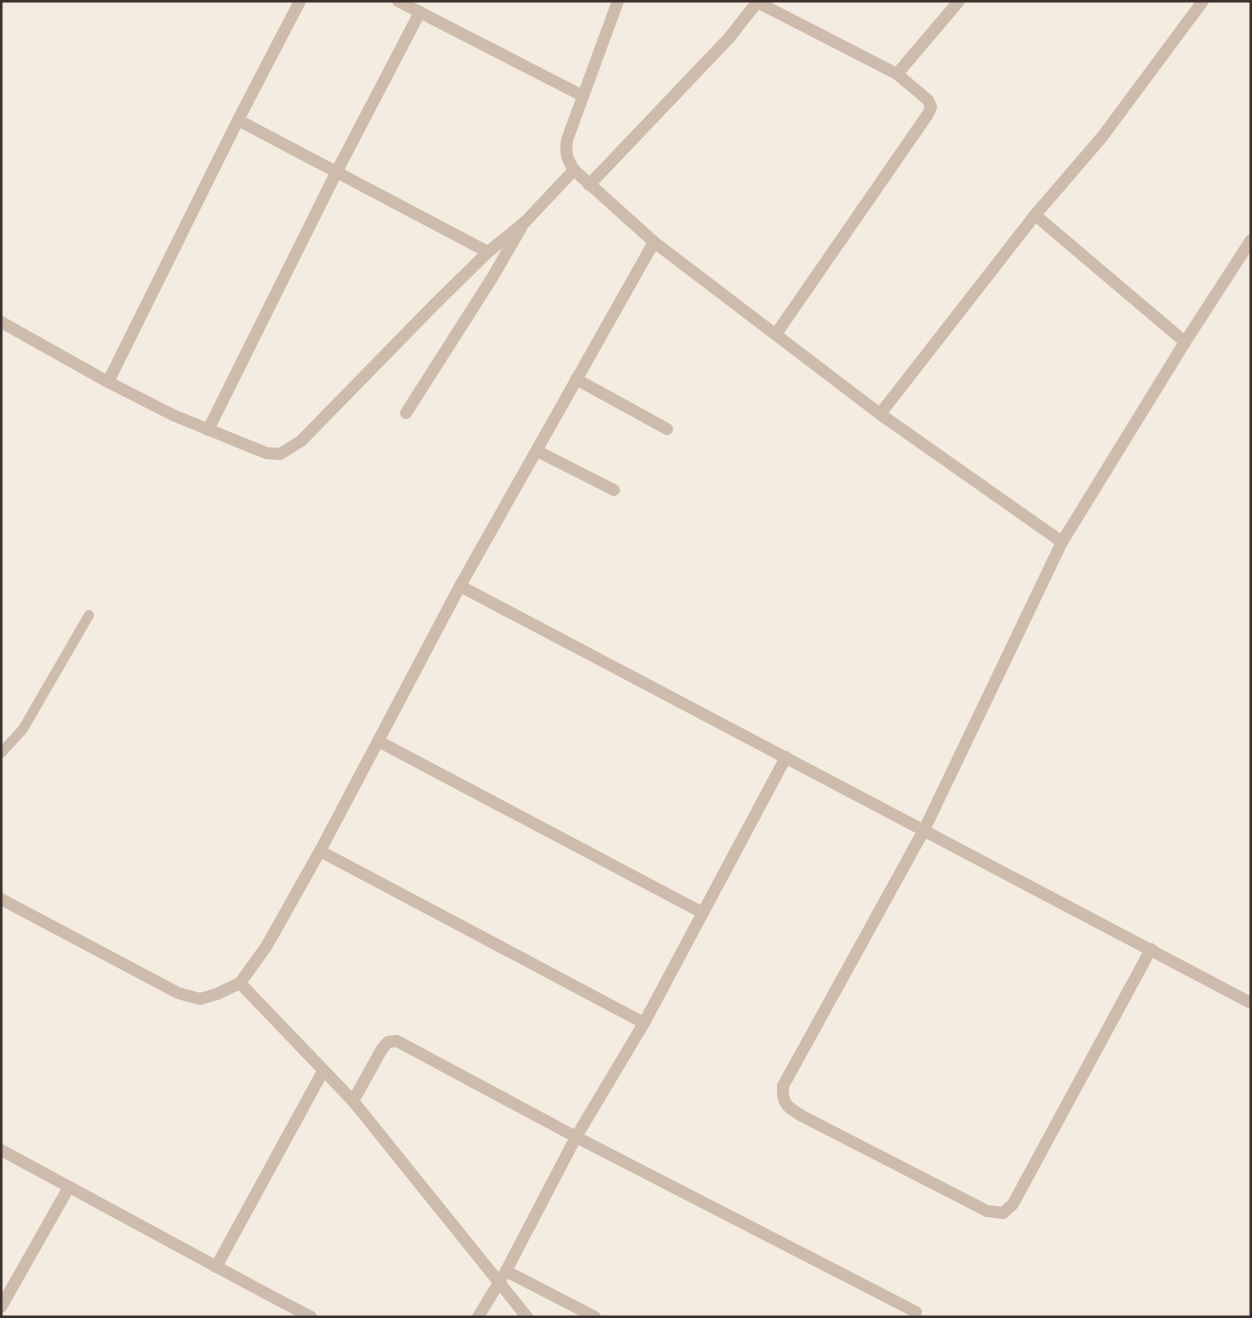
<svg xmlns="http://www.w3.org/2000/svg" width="1252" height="1318" font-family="Rubik,sans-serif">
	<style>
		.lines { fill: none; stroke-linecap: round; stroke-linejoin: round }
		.service { stroke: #cdbbac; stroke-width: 10 }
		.minor { stroke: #cdbbac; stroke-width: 12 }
	</style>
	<rect width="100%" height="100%" fill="#f4ebe1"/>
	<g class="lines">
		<path class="service" d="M1,753L23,729L89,615"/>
		<g class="minor">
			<path d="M398,1L583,96"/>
			<path d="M618,1L567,140C565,153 567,159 574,170L654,242L880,414L1062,542"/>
			<path d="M757,2L897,74"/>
			<path d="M238,120L488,252"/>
			<path d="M589,185L729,38L758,1"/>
			<path d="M1035,215L1185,342"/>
			<path d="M1,322L108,382L173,415L266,453L280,454L301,441L435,304L488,252L525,222L574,170"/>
			<path d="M776,334L928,114L931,107L928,100L897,74L959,1"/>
			<path d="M576,379L667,429"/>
			<path d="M108,382L238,120L300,1"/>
			<path d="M406,413L492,278L521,228"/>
			<path d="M880,414L1035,215L1102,137L1203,1"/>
			<path d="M208,430L337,171L420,12"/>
			<path d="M537,451L614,490"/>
			<path d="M460,586L1251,1003"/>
			<path d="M378,741L703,913"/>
			<path d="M320,851L644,1023"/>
			<path d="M1,899L178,993L200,999L217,994L240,983L266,947L320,851L460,586L654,242"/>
			<path d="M1151,949L1013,1204L1003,1213L987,1211L802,1116C787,1107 782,1104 783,1086L924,830L1062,542L1185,342L1251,240"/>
			<path d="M240,983L353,1101L527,1317"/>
			<path d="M353,1101L382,1049L388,1042L397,1041L576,1137L916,1312"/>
			<path d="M1,1150L254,1287L311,1317"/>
			<path d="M216,1267L323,1071"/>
			<path d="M506,1271L595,1317"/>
			<path d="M1,1307L69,1187"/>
			<path d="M478,1317L506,1271L576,1137L644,1023L786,757"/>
		</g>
	</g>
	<rect width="1252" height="1318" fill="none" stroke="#3b302b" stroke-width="5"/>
</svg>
